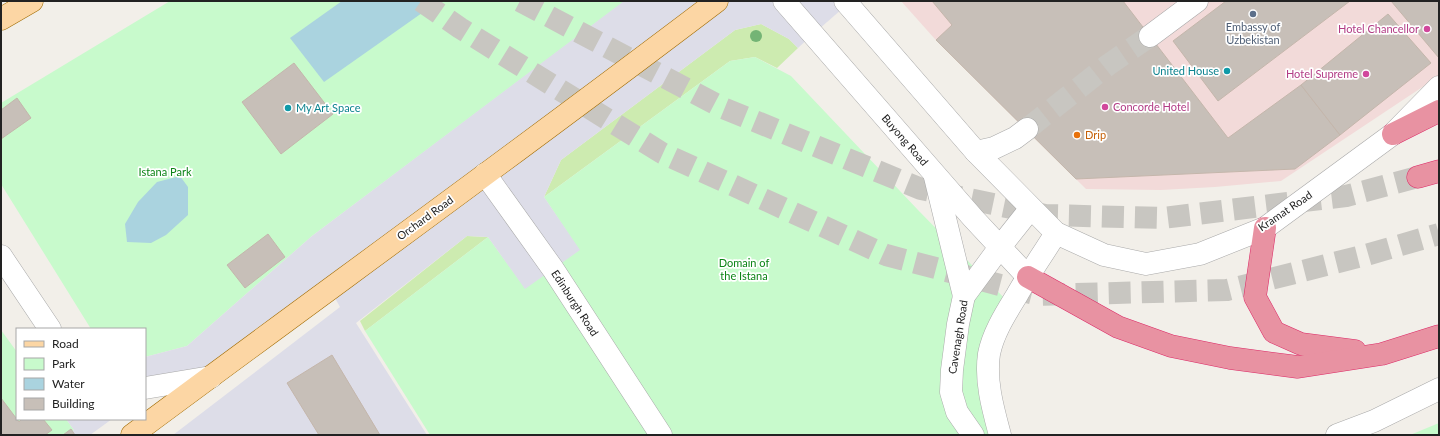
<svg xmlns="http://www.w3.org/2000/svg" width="1440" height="436" font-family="Lato,sans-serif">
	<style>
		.commercial { fill: #f2dad9 }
		.grass { fill: #cdebb0 }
		.park { fill: #c8facc }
		.plaza { fill: #dddde8 }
		.water { fill: #aad3df }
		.building { fill: #c7bfb8; stroke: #c4b6ab }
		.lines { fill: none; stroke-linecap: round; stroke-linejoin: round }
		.minor-tunnel { stroke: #c8c6c1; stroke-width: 22; stroke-dasharray: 22 11; stroke-linecap: butt }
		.highway-tunnel { stroke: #c8c6c1; stroke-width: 22; stroke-dasharray: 22 11; stroke-linecap: butt }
		.minor-casing { stroke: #a9a9a9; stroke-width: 23 }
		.major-casing { stroke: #a06b00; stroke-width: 23 }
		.highway-casing { stroke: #dc2a67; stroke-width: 23 }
		.minor { stroke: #fff; stroke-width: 22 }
		.major { stroke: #fcd6a4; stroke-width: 22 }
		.highway { stroke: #e892a2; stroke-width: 22 }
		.tree { fill: #74b475 }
		.service-dot { fill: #5c6f8a; stroke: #fff; stroke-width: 1.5 }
		.hotel-dot { fill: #d1479c; stroke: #fff; stroke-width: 1.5 }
		.culture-dot { fill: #0f9aa8; stroke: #fff; stroke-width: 1.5 }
		.food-dot { fill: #e8710a; stroke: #fff; stroke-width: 1.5 }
		.labels { text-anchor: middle; stroke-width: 3.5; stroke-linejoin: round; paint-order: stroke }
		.service-label { font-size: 11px; fill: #4e5e75; stroke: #fff }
		.hotel-label { font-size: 11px; fill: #b23c85; stroke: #fff; text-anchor: end }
		.culture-label { font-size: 11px; fill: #0d838f; stroke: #fff; text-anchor: end }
		.food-label { font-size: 11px; fill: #c56008; stroke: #fff; text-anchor: start }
		.street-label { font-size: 11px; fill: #222; stroke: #fff }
		.park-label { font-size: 11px; fill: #0c8416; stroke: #fff }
	</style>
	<rect width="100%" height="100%" fill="#f2efe9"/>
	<path class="commercial" d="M901,1H1439V76L1281,181L1215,187L1161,190L1086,189L934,38Z"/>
	<g class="grass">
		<path d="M761,24L789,39L798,48L777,68L755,57L730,61L544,197L561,160L735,30Z"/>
		<path d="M467,236L488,237L365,331L360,321Z"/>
	</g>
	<g class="park">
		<path d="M170,1H625L312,236L187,346L145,357V329H91L1,184V103Z"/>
		<path d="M755,57L791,76L918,210L1011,305L982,381L989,435H430L365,331L488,237L525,288L579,250L544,197L730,61Z"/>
		<path d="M1,330L17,352V419H66L74,430L67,435H1Z"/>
		<path d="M1439,423V435H1410Z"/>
	</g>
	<g class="plaza">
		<path d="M624,1H784L814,33L798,48L789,39L761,24L735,30L561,160L544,197L580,250L525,289L488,237L467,236L356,323L427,435H173L340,307L330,289L211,377L145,388V357L187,346L312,236Z"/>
		<path d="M796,1H835L842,9L819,29Z"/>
		<path d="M66,419H112L90,435H67L74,430Z"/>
	</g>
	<g class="water">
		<path d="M342,1H439L324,82L290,38Z"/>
		<path d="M180,176L188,187V215L166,235L151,243L127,242L125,224L138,202L157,182Z"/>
	</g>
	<g class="building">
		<path d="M932,1H1123L1228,138L1301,85L1340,135L1295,169L1076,179L936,40L952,25Z"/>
		<path d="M1226,1H1350L1218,101L1173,41Z"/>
		<path d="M1391,1H1439V58Z"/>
		<path d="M1388,14L1431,63L1340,135L1301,85Z"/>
		<path d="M294,63L333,114L281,154L242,102Z"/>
		<path d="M17,98L31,118L1,139V110Z"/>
		<path d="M268,234L285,257L245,288L227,265Z"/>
		<path d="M332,355L380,435H319L287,383Z"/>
		<path d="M1,398L19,422L22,419H43L52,430L45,435H1Z"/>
		<path d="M71,429L75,435H63Z"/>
	</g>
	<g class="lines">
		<path class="minor-tunnel" d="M1027,129L1108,65L1150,36"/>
		<g class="highway-tunnel">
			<path d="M421,1L460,28L662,153L886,255L1038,295L1227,290L1366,255L1439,234"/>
			<path d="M520,1L723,108L921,189L1045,215L1163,218L1346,196L1418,177"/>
		</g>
		<g class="minor-casing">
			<g id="minor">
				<path d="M784,1L973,218L1028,277"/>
				<path d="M845,1L976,152L1056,233L1104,255L1146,264L1200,254L1265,228L1393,134L1439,87"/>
				<path d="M1150,36L1197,1"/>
				<path d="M976,152L994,148L1015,138L1027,129"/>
				<path d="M485,174L553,269L661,435"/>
				<path d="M935,177L964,296"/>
				<path d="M1,256L50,329"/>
				<path d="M145,388L211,377"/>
				<path d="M973,435L957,412L951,392L952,370L958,324L964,296L1000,247L1031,208"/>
				<path d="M1000,435C993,409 985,381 989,354C993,333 1006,313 1017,295C1029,274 1043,254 1056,233"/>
				<path d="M1337,435L1374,421L1439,389"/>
			</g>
		</g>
		<g class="major-casing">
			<g id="major">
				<path d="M1,19L32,1"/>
				<path d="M132,435C327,290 524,148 717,1"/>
			</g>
		</g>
		<g class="highway-casing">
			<g id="highway">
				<path d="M1393,134L1439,111"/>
				<path d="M1418,177L1439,171"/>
				<path d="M1265,228L1255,297L1274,332L1301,344L1355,351"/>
				<path d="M1028,277L1118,327L1171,346L1230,358L1298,367L1382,354L1439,336"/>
			</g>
		</g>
		<use href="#minor" class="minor"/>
		<use href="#major" class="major"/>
		<use href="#highway" class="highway"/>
	</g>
	<circle class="tree" cx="756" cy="36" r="6"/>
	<circle class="service-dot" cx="1253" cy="14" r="4"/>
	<g class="hotel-dot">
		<circle cx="1427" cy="29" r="4"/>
		<circle cx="1366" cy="74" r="4"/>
		<circle cx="1105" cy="107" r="4"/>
	</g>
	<g class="culture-dot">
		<circle cx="1227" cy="71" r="4"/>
		<circle cx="288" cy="108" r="4"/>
	</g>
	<circle class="food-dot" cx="1077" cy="135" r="4"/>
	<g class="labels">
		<g class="service-label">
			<text x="1253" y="31">Embassy of<tspan x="1253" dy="13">Uzbekistan</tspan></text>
		</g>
		<g class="hotel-label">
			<text x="1419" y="33">Hotel Chancellor</text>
			<text x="1358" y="78">Hotel Supreme</text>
			<text x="1113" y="111" text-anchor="start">Concorde Hotel</text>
		</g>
		<g class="culture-label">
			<text x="1219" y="75">United House</text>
			<text x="296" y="112" text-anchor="start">My Art Space</text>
		</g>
		<g class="food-label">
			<text x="1085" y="139">Drip</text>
		</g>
		<g class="street-label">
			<text transform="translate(905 140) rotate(49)" y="4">Buyong Road</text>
			<text transform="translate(1285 211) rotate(-34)" y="4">Kramat Road</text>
			<text transform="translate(425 218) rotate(-36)" y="4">Orchard Road</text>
			<text transform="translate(575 303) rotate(57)" y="4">Edinburgh Road</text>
			<text transform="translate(958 337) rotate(-81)" y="4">Cavenagh Road</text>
		</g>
		<g class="park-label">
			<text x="165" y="176">Istana Park</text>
			<text x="744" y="267">Domain of<tspan x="744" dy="13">the Istana</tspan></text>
		</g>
	</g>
	<rect width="1440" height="436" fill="none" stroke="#222222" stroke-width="4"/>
	<rect x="16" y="328" width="130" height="92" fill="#ffffff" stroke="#a7a7a7"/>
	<rect x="24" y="341" width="20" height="6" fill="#fcd6a4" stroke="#a7a7a7"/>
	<text x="52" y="348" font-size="12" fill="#222222">Road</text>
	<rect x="24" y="358" width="20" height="12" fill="#c8facc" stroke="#a7a7a7"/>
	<text x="52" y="368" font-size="12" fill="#222222">Park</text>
	<rect x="24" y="378" width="20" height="12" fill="#aad3df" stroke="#a7a7a7"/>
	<text x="52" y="388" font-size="12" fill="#222222">Water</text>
	<rect x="24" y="398" width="20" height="12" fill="#c7bfb8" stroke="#a7a7a7"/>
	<text x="52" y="408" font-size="12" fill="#222222">Building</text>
</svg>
